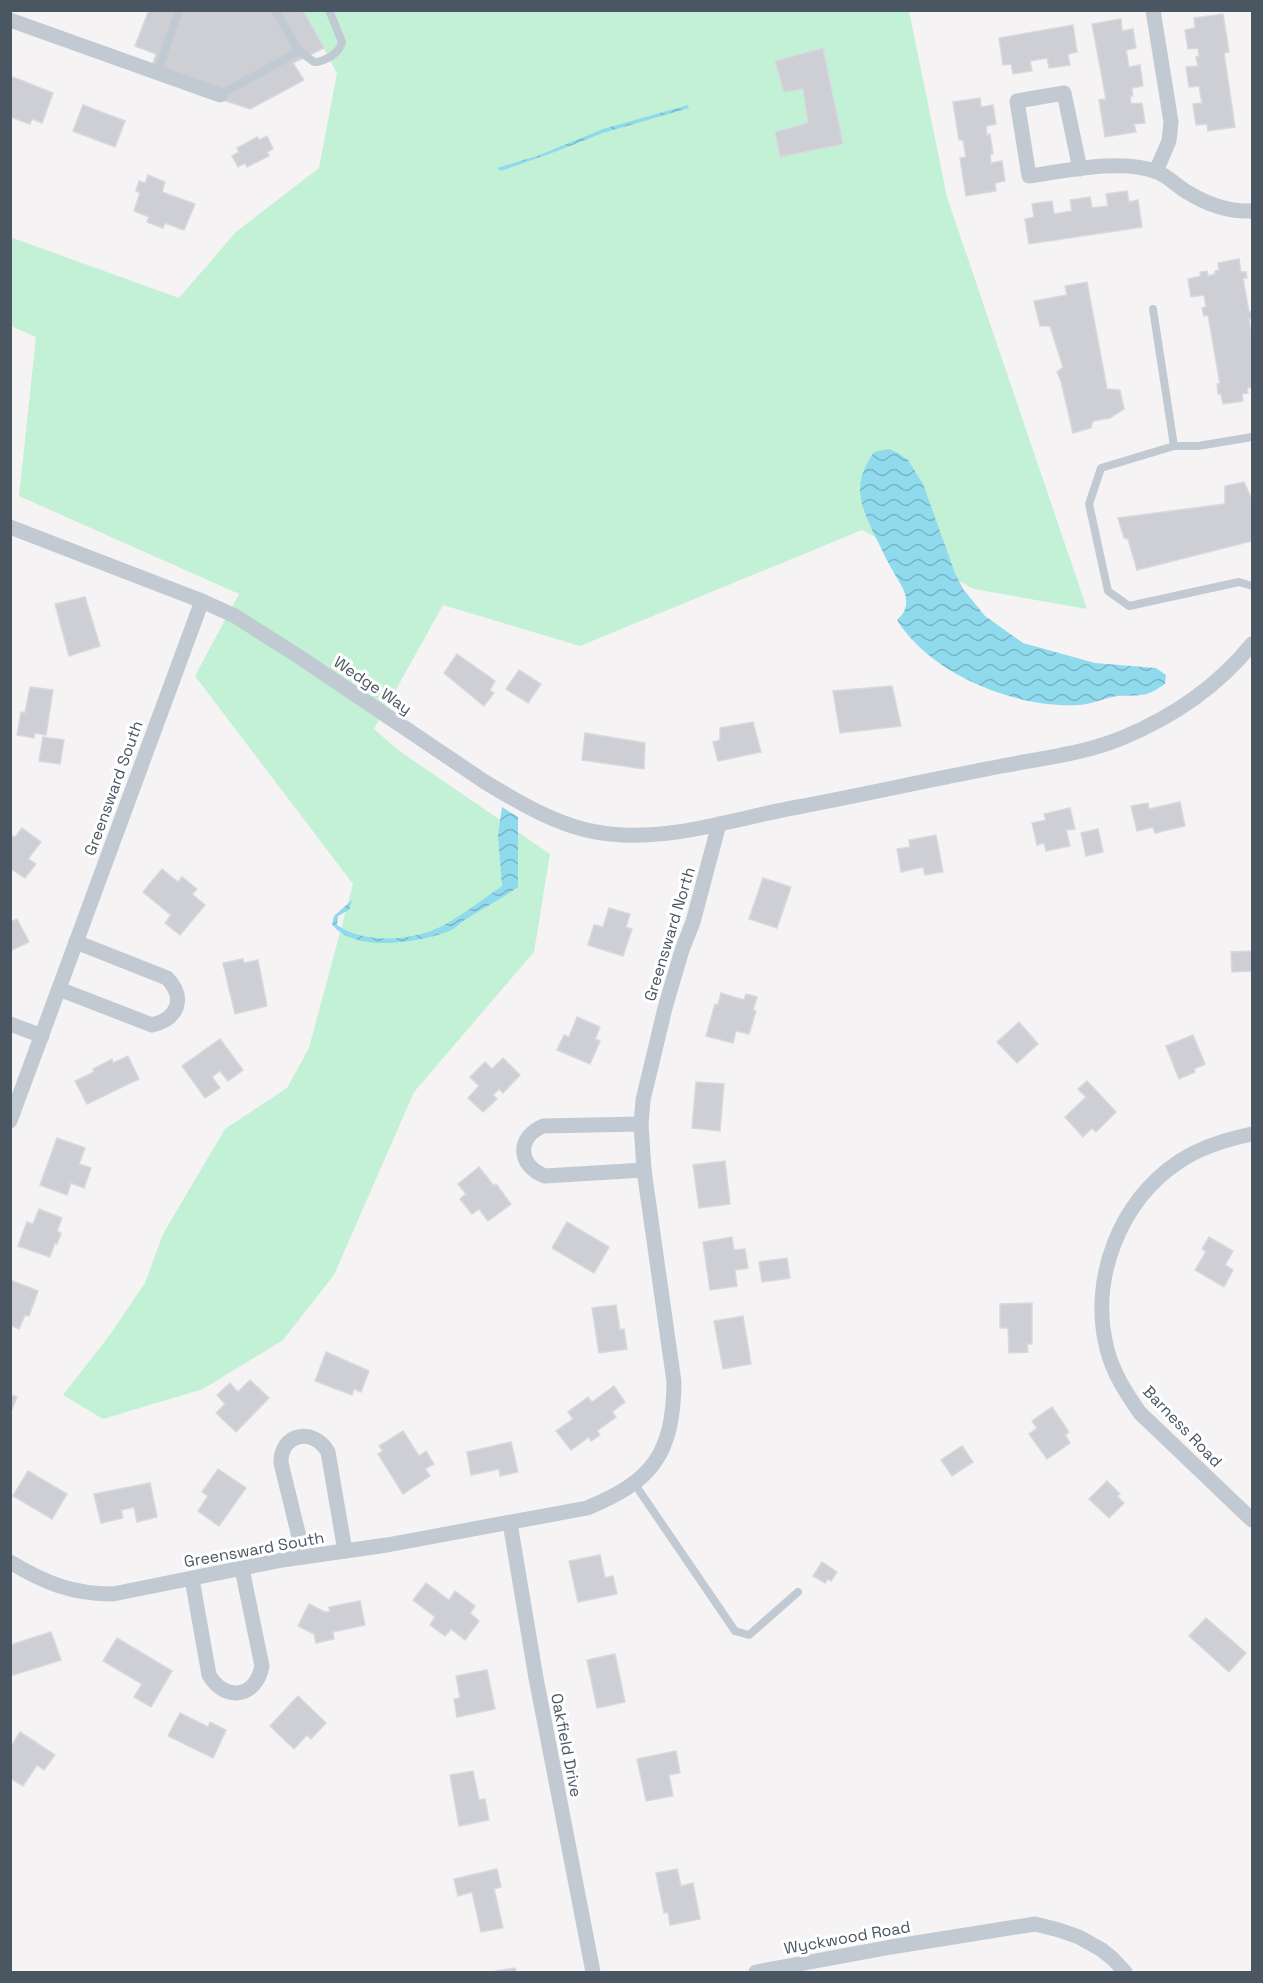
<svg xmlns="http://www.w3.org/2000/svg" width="1263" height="1983" font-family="'Space Grotesk',sans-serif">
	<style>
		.grass { fill: #c3f1d5 }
		.water { fill: url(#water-waves) }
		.building { fill: #cdcfd5; stroke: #d7d9de; stroke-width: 1.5 }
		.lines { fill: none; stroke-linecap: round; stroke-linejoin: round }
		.lane { stroke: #c1cad2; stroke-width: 8 }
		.street { stroke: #c1cad2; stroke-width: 15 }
		.labels { text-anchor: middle; stroke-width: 6; stroke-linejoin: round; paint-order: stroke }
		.street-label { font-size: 16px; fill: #4a5661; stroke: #fff }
	</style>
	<defs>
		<pattern id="water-waves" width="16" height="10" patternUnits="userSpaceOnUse" patternTransform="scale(1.5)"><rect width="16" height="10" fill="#90daee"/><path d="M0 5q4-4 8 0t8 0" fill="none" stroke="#78b4c4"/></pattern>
	</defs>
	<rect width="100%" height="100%" fill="#f5f3f3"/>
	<path class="grass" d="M303,11H909L947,197L1087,609L974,589L862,530L580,646L443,605L374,729L398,750L550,854L534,952L414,1092L334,1275L283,1340L203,1389L103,1419L63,1395L109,1336L145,1283L163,1234L225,1129L287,1088L309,1048L353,884L195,676L239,594L19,496L36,337L11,326L10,237L179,298L236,232L319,168L337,73Z"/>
	<g class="water">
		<path d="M688,105L689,108L603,133L552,153L501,171L497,168L537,156L603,129Z"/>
		<path d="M889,449L898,453L908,460L923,484L955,573L963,589L985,616L1023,643L1095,663L1156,668L1166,675L1165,684C1160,687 1155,691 1149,693C1140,697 1127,695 1117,696C1104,698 1090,705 1077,705C1015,708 930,674 897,620C900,617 904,613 905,609C910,594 899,583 893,571C886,560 882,549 876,538C860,505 851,485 874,452Z"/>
		<path d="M502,807L518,817V887C501,899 484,908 466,919C460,923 454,930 447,932C417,943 353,953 332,924L334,916L352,900L349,910L338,916L337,925C365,945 415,941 444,925C464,914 483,899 502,886L498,835Z"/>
	</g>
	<g class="building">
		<path d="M149,10H303L324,48L293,63L304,80L250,109L149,76L156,54L135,46Z"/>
		<path d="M1223,14L1229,52L1224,53L1235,127L1208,131L1207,124L1196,125L1193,104L1202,103L1199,86L1189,87L1186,67L1198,66L1196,57L1199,56L1198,48L1188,49L1185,30L1195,28L1194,18Z"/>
		<path d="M1121,19L1122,31L1133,29L1136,48L1126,50L1129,67L1140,65L1143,86L1132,88L1133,96H1130L1131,104L1142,103L1145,123L1134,124L1136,132L1105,137L1099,100L1106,99L1092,24Z"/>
		<path d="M1073,25L1077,52L1068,54L1070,65L1049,68L1047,58L1030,61L1032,71L1013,74L1011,64L1003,65L999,38Z"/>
		<path d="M823,48L843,144L780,157L775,132L808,123L803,89L784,92L775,61Z"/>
		<path d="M10,76L53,93L42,123L32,119L30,124L10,117Z"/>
		<path d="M980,98L981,107L993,105L996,124L986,126L987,135L990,134L993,154H990L991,163L1002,161L1005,181L995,183L996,191L966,196L960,158L966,157L963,140H959L953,102Z"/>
		<path d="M83,105L125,121L115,147L73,131Z"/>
		<path d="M267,136L273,149L267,152L269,156L247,167L245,163L238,167L232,156L239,152L237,148L257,137L259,140Z"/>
		<path d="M148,175L165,182L162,192L195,204L184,230L165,223L163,228L147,222L149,217L134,211L140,193L136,191L139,181L145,183Z"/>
		<path d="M1127,191L1129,202L1138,200L1142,227L1029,244L1025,219L1034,217L1032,204L1052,201L1054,214L1072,211L1070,200L1090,197L1092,208L1108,206L1106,194Z"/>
		<path d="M1239,259L1241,272H1246L1247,278H1243L1249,312L1252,311V319H1249L1252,339V387L1247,388L1248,393L1242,394L1243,401L1223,404L1221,394H1218L1217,384H1220L1208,315L1204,316L1202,308L1206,307L1204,295L1191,297L1188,279L1201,276L1200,272L1207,271L1208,276L1215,274V271L1219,270L1218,263Z"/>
		<path d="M1087,282L1107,389L1120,390L1124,409L1110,418L1093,421L1091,428L1073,433L1061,381L1057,372L1063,367L1050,326H1040L1034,301L1067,295L1065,286Z"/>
		<path d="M1244,482L1252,500V541L1137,570L1128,539L1124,538L1118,518L1225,504V486Z"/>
		<path d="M85,597L100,646L69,656L55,604Z"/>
		<path d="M457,654L495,681L490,690L494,693L484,706L444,673Z"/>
		<path d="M519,670L541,684L528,703L506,689Z"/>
		<path d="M892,686L901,726L840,733L833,691Z"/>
		<path d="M30,687L53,690L46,735L35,733L34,738L17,735L21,712L25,713Z"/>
		<path d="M753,722L761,752L718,761L713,742L720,740V728Z"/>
		<path d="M585,733L645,743L644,769L582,760Z"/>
		<path d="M43,737L64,740L60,764L39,761Z"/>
		<path d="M1180,802L1185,826L1155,833L1153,827L1137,831L1131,806L1148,803L1149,809Z"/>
		<path d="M1070,808L1075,829L1066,830L1070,846L1046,851L1044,843L1037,845L1032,823L1046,820L1044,814Z"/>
		<path d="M22,828L41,842L28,859L36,864L25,878L10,868V835L15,837Z"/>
		<path d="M1098,829L1103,852L1086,856L1081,833Z"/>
		<path d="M936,835L943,872L925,875L923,867L901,872L897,849L910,847L909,840Z"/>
		<path d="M162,869L178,882L182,877L197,889L192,894L205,905L180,935L165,923L171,915L143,892Z"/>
		<path d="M763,878L791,887L777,928L749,919Z"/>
		<path d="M609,908L630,914L626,927L632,929L623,956L588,945L594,925L603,927Z"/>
		<path d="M17,919L29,942L10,951V922Z"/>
		<path d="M1252,951V971L1232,972L1231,952Z"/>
		<path d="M243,959L244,963L258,960L267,1006L235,1014L223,963Z"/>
		<path d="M721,993L744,1000L746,994L757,997L753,1010L756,1011L749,1034L736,1031L733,1043L706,1036L715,1004L718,1005Z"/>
		<path d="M577,1017L600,1027L595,1039L600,1041L590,1064L557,1050L564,1035L569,1037Z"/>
		<path d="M1019,1022L1038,1044L1017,1063L997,1042Z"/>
		<path d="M1193,1035L1205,1064L1194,1069L1195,1072L1179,1079L1166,1046Z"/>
		<path d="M220,1039L243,1070L228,1081L220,1071L212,1077L220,1088L205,1098L182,1066Z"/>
		<path d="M128,1056L139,1079L87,1104L75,1081L94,1072L93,1069L112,1059L113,1063Z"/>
		<path d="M503,1058L520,1075L503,1093L499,1089L493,1095L497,1099L483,1112L468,1098L479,1086L470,1077L485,1062L492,1069Z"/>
		<path d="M1087,1081L1116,1112L1096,1132L1092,1128L1083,1137L1065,1117L1086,1097L1078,1089Z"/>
		<path d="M696,1082L724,1084L720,1131L692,1128Z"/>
		<path d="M57,1138L85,1148L79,1164L91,1168L84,1188L71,1183L67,1195L40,1185Z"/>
		<path d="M725,1161L730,1204L699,1208L693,1165Z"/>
		<path d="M479,1167L494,1186L496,1184L511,1204L488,1221L479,1209L472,1214L460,1199L466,1194L458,1184Z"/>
		<path d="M39,1209L62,1218L57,1231L61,1233L57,1244L55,1243L50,1257L18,1246L27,1222L33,1224Z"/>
		<path d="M567,1222L609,1247L594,1273L552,1248Z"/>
		<path d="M732,1237L734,1250L745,1249L748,1268L735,1270L737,1286L710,1290L703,1242Z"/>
		<path d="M1209,1237L1233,1251L1225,1265L1233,1270L1224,1287L1195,1270L1206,1252L1202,1249Z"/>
		<path d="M787,1258L790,1278L762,1282L759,1262Z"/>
		<path d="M10,1280L38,1291L29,1316L25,1315L19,1329L10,1325Z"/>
		<path d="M1032,1303V1344H1027L1028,1352L1009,1353L1008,1328H1000V1304Z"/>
		<path d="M616,1305L620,1330L624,1329L627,1349L599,1353L592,1308Z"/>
		<path d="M743,1316L751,1364L723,1369L714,1321Z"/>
		<path d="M326,1352L369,1371L361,1392L354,1389L352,1395L315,1381Z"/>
		<path d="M250,1380L269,1398L236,1432L216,1413L225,1404L217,1395L230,1383L238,1392Z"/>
		<path d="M614,1386L625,1402L612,1412L616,1417L597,1431L600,1435L591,1441L589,1437L571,1450L556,1431L573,1419L568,1412L588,1397L592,1402Z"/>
		<path d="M10,1394L17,1397L10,1414Z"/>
		<path d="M1052,1407L1069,1432L1065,1435L1070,1443L1047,1459L1029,1434L1037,1428L1032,1421Z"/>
		<path d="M403,1431L419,1456L426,1451L434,1464L425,1469L430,1476L403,1494L378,1454L383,1451L379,1446Z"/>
		<path d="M511,1442L518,1472L500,1476L499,1469L471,1475L467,1452Z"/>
		<path d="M962,1446L973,1462L952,1476L941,1460Z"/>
		<path d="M218,1469L246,1488L219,1526L198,1511L208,1496L202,1492Z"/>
		<path d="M28,1471L67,1494L52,1519L13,1496Z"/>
		<path d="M1107,1481L1120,1494L1117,1496L1124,1503L1109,1518L1089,1499Z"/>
		<path d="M150,1483L157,1517L137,1522L134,1507L121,1510L123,1518L101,1523L94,1494Z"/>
		<path d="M600,1555L605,1578L613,1576L617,1594L578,1602L569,1561Z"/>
		<path d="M822,1562L837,1572L831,1581L828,1579L825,1583L813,1576Z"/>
		<path d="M426,1583L449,1600L455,1591L475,1606L470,1613L479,1621L465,1640L451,1629L445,1636L430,1625L435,1617L413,1600Z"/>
		<path d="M360,1601L365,1625L333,1632L334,1639L316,1643L314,1634L298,1626L309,1604L325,1612H330L329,1607Z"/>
		<path d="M1206,1618L1246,1653L1229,1672L1189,1636Z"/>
		<path d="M51,1632L61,1660L13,1675L10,1667V1645Z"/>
		<path d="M117,1638L172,1671L151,1707L134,1697L142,1684L103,1661Z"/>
		<path d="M615,1654L625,1702L597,1708L587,1660Z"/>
		<path d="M487,1670L495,1709L457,1717L454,1699L460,1698L456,1676Z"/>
		<path d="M298,1696L326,1723L311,1739L307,1735L294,1749L270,1726Z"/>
		<path d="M180,1713L208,1727L210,1722L226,1730L213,1758L168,1736Z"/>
		<path d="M20,1732L55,1755L44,1770L37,1765L23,1786L10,1778V1748Z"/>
		<path d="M676,1751L680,1773L669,1775L673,1796L646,1801L637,1759Z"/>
		<path d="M473,1771L479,1800L485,1799L489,1820L459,1826L450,1775Z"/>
		<path d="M497,1869L501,1887L494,1889L503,1928L481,1932L472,1892L458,1896L454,1879Z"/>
		<path d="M677,1869L681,1886L693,1883L700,1919L670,1925L668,1912L664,1913L656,1873Z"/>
		<path d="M515,1968L516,1972H491Z"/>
	</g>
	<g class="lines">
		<g class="lane">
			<path d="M275,10L299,51"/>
			<path d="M157,73L179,10"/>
			<path d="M220,95L299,51L314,62C324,62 340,53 342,42L329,10"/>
			<path d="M1153,309L1174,446H1198L1252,437"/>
			<path d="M1174,446L1101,468L1089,504L1108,591L1129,606L1239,582L1252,586"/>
			<path d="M634,1483L735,1631L749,1635L798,1592"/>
		</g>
		<g class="street">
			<path d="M1153,10L1171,122L1169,141L1156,171"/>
			<path d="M10,20L220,95"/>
			<path d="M1080,169L1064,93L1017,101L1029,176C1065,171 1123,158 1157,172C1168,176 1177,186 1187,192C1208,205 1228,212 1252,211"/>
			<path d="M10,527L202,601L235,616L298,656L485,782C523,805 565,830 610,834C673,841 736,818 798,807C866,794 934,779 1002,766C1043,758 1083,754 1122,738C1173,717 1217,687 1252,644"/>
			<path d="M59,989L152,1025C178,1019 186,998 167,978L76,942"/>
			<path d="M10,1024L42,1036"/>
			<path d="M10,1121L202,601"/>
			<path d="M641,1124L543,1126C516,1138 518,1166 545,1176L644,1170"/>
			<path d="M1252,1134C1228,1139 1201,1147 1180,1161C1120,1200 1089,1279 1107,1349C1113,1373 1126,1393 1140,1413L1252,1520"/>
			<path d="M510,1523L536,1678L593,1972"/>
			<path d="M304,1557L281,1463C280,1433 314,1427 328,1452L345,1551"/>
			<path d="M10,1562C45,1583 72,1594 113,1594L282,1560L387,1545L587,1508C653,1481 673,1454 674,1382L644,1170L641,1124L643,1100L665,1008L682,950L693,922L719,824"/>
			<path d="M192,1579L209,1675C225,1702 256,1698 262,1666L242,1569"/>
			<path d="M756,1972L891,1947L1035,1924L1059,1930L1079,1937L1102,1950L1113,1959L1125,1972"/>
		</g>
	</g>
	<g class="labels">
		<g class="street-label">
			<text transform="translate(373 685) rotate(34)" y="6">Wedge Way</text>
			<text transform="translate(113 788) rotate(-70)" y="6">Greensward South</text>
			<text transform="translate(669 934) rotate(-73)" y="6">Greensward North</text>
			<text transform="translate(1183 1426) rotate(46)" y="6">Barness Road</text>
			<text transform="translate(254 1549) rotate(-10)" y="6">Greensward South</text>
			<text transform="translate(567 1745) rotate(79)" y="6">Oakfield Drive</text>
			<text transform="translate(847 1937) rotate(-10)" y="6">Wyckwood Road</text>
		</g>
	</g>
	<rect width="1263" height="1983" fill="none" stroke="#4a5661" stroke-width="24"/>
</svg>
